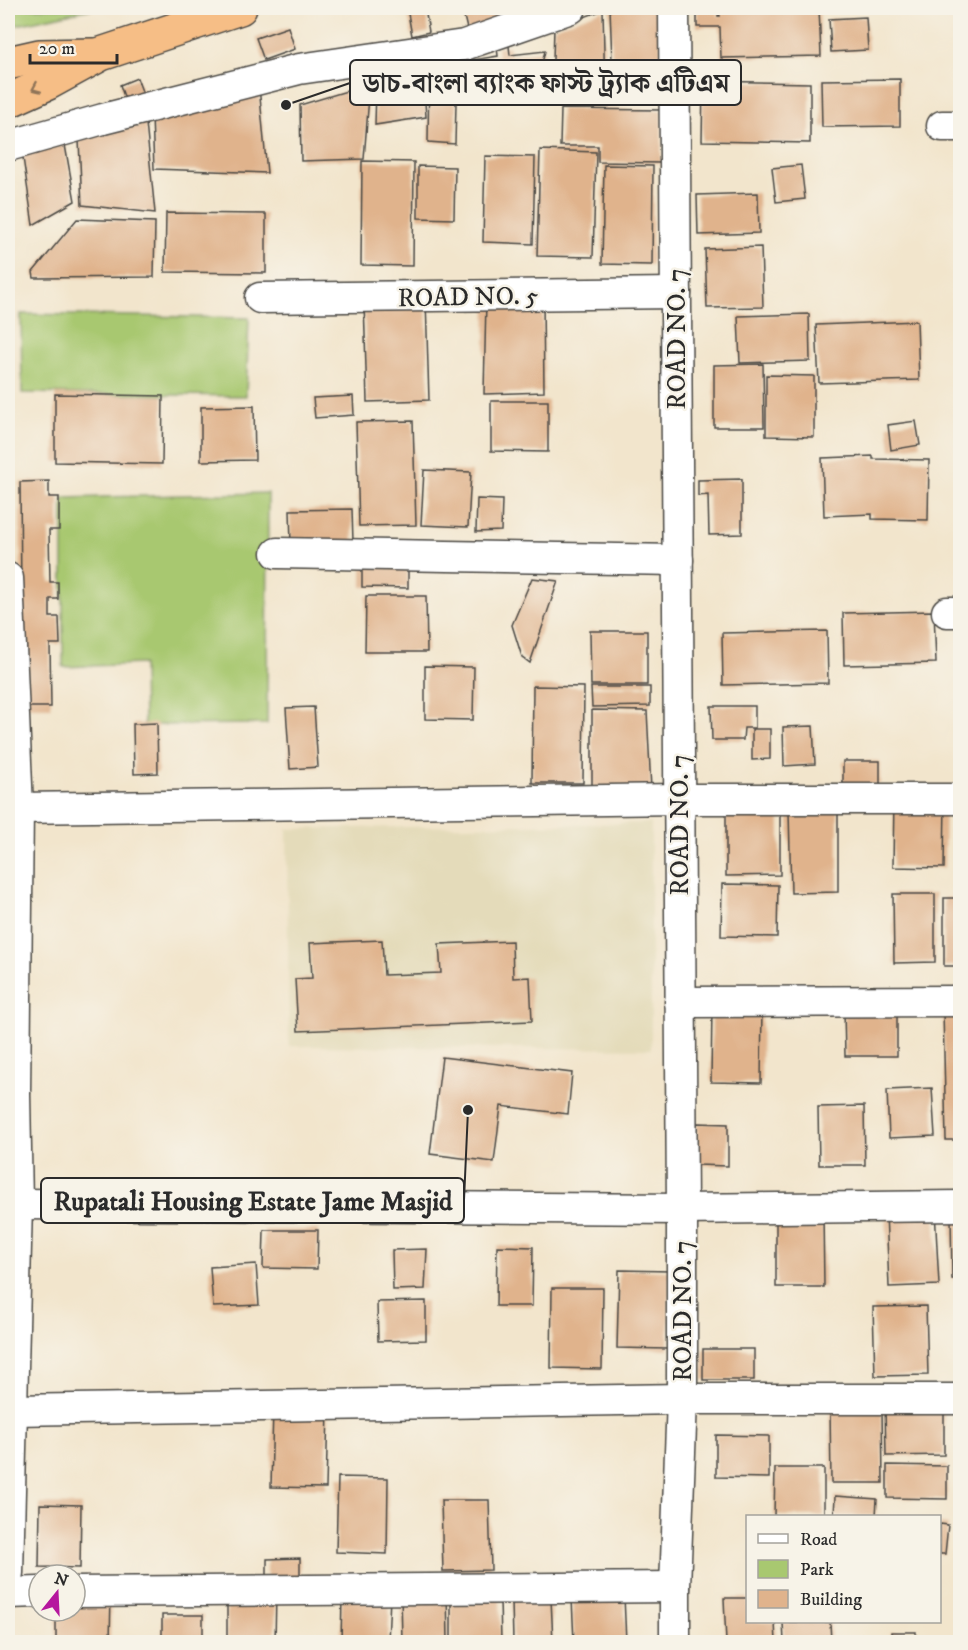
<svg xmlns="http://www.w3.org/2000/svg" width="968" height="1650" font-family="'IM FELL DW Pica','Noto Serif Bengali',serif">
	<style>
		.built { fill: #e4dbba }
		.green { fill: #a8c870; stroke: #6a7a4e; stroke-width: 1.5 }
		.building { fill: #e0b38c }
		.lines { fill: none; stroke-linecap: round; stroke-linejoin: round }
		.street-casing { stroke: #494743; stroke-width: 33 }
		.highway-casing { stroke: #494743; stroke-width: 36 }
		.street { stroke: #fff; stroke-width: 30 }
		.highway { stroke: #f6be86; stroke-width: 33 }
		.oneway { stroke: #907458 }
		.labels { text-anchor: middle; stroke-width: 5; stroke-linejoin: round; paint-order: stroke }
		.street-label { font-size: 26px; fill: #2b2b2b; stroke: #f7f3e8 }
		.leader { fill: none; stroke: #2b2b2b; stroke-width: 2 }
		.callout-dot { fill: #2b2b2b; stroke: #f7f3e8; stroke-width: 2 }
		.callout { fill: #f7f3e8; stroke: #2b2b2b; stroke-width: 2 }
		.callout-label { font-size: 27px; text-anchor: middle; font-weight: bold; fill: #2b2b2b }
	</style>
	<rect width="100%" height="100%" fill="#f7f3e8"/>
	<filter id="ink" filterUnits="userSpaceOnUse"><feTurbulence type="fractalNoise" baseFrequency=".0167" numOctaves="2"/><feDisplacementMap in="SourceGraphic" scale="12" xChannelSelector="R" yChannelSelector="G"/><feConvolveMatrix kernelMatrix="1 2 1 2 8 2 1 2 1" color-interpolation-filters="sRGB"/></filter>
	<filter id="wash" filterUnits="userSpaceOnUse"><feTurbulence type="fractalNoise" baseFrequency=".008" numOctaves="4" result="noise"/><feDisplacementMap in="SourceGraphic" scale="24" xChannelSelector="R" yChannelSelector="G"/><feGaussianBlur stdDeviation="1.35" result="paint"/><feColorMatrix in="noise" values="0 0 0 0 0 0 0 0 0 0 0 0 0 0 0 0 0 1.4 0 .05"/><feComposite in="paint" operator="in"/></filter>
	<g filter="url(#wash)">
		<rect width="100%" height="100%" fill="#f2e5cc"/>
		<path class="built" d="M651,823V1049L289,1046L287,829Z"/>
		<g class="green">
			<path d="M8,8H95L8,27Z"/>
			<path d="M21,314L249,318L246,396L22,393Z"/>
			<path d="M268,493L267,724L144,725L143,664L63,667V498Z"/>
		</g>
		<g id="blocks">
			<g class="building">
				<path d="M407,8H425L429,32L412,36Z"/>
				<path d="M462,8H526L529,19L468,33Z"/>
				<path d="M610,8H659L662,87L613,89Z"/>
				<path d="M697,8H718V16H720L719,8H819L821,56L721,58L720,27H697Z"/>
				<path d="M603,10L605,94L552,92L554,28Z"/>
				<path d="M866,17L868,50L831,52L829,19Z"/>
				<path d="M288,27L295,49L264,60L256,38Z"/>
				<path d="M509,46L510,55L545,51L538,80L477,88L473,60L498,56L497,47Z"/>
				<path d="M457,63L455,144L428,142L429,70Z"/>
				<path d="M423,73L426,117L375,125L376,88Z"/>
				<path d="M137,78L146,102L128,108L120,85Z"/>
				<path d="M900,79V126L822,127L821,80Z"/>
				<path d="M703,81L810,83V143L702,141Z"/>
				<path d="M370,84L364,159L301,161L300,105Z"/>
				<path d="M259,86L267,173L154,169L152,116Z"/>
				<path d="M561,109L662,110L661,163L598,162V146H560Z"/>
				<path d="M146,123L155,213L82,205L79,140Z"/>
				<path d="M65,145L75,201L33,225L22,151Z"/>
				<path d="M540,150L596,152L593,257L537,256Z"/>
				<path d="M485,156L535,157L533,244L483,242Z"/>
				<path d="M362,161L414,162L413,266L361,265Z"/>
				<path d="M604,165L653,166L652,265L602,264Z"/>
				<path d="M801,165L805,199L776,202L772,168Z"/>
				<path d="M418,166L455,167L454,219L418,218Z"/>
				<path d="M758,193L759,233L698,235L697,195Z"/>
				<path d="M166,213L266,214V273L165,272Z"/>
				<path d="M77,219L155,222L154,277L34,278L33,272Z"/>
				<path d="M761,247L763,307L707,308L705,249Z"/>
				<path d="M426,299L429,400L367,402L364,301Z"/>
				<path d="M543,299L544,392L484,394L486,300Z"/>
				<path d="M809,314L810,361L740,363L738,316Z"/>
				<path d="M917,321L919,380L819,383L816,325Z"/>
				<path d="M763,364L764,427H714V365Z"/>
				<path d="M766,375L814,376V437L766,436Z"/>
				<path d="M55,394L163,396L162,464L55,462Z"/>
				<path d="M353,396L354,415L315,418L313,398Z"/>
				<path d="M491,401H548V452L491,451Z"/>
				<path d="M254,406L255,460L201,461V407Z"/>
				<path d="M413,421L416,525L359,526L356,422Z"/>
				<path d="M916,421L920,445L891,450L888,425Z"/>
				<path d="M873,456V459L929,460L928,520L872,519V514L824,516L822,458Z"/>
				<path d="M424,470L471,472L468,527L421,525Z"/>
				<path d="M742,479V534L709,535L708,495L698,496V480Z"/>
				<path d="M49,481V497H59V530H49L50,582H58V599H50V617H59L60,644H50L51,707H22L20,482Z"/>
				<path d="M477,499L502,500L501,531L476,532Z"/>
				<path d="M352,509L353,542L291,544L290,510Z"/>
				<path d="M362,562L408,563V588L362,587Z"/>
				<path d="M532,578L558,581L530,663L522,657L512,625Z"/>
				<path d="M366,596H426L427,652H365Z"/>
				<path d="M934,611L936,663L844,665L843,613Z"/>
				<path d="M590,631H647V685H591Z"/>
				<path d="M827,631L828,683L723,685L722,633Z"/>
				<path d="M425,666L474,667L473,720L425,719Z"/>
				<path d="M533,686L584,687L583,783H532Z"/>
				<path d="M591,687H650V706L592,707Z"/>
				<path d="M711,706H755V728H744L743,740H712Z"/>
				<path d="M314,707L318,767L290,769L286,708Z"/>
				<path d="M592,710L647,711L651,789L592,787Z"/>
				<path d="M157,723L158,773L134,774L133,724Z"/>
				<path d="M813,726L815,764L784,766L783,727Z"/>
				<path d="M752,729H770V759L752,760Z"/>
				<rect x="843" y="761" width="37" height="23"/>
				<path d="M726,798H780V875L726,876Z"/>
				<path d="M894,798L945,799L944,868L893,867Z"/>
				<path d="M838,810V892L791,893L789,811Z"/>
				<path d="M722,884L778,885L777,937L721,936Z"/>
				<path d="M893,894H935V962L894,963Z"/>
				<rect x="944" y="898" width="16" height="68"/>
				<path d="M382,940L384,975L441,973L439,944L512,941L513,978L530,977L532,1021L298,1031L295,979L312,978L310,943Z"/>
				<path d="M712,1005L762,1006L761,1083L711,1082Z"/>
				<path d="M897,1008V1056H845L844,1009Z"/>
				<path d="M960,1009V1140H946L943,1010Z"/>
				<path d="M442,1057L572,1073L568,1114L501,1106L494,1162L430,1154Z"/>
				<path d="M932,1088L935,1136L889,1138L887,1090Z"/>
				<path d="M864,1106L865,1165H819L818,1107Z"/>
				<path d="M697,1123L728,1124V1166L697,1165Z"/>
				<path d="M935,1210L939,1285L889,1287L886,1212Z"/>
				<path d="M776,1212H823L824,1287H776Z"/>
				<path d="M951,1216H960V1279H952Z"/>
				<path d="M264,1230H318L317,1269L263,1268Z"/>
				<path d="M497,1246L533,1247L532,1306H496Z"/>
				<path d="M427,1249L425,1289L393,1290L392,1250Z"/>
				<path d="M256,1264L259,1305L213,1307L210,1267Z"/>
				<path d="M619,1270L670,1271L668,1349L617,1348Z"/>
				<path d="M552,1288H603L602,1369L551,1368Z"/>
				<path d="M426,1301V1340L378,1341L377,1302Z"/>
				<path d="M926,1306L928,1375L875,1376L873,1307Z"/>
				<rect x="703" y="1349" width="51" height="31"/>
				<path d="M885,1405H944V1455L886,1456Z"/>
				<path d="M830,1408H882L883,1483H831Z"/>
				<path d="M273,1409L328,1410L326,1488L271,1487Z"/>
				<path d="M716,1435L769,1436V1478L716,1477Z"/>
				<path d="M887,1465L947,1466V1499L887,1498Z"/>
				<path d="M775,1468H824V1516H774Z"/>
				<path d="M338,1477L388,1478L387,1554L336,1552Z"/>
				<path d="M835,1496L877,1499L876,1516H834Z"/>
				<path d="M441,1500H489L491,1570L443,1571Z"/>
				<path d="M40,1504L81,1505L80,1568L39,1567Z"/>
				<path d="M940,1524L948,1525L945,1554H940Z"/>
				<path d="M300,1558V1582H267V1559Z"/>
				<path d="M447,1591L448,1642H402L401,1592Z"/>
				<path d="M75,1593H111L110,1642H56V1611H75Z"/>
				<path d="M227,1595H276L275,1642H227Z"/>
				<path d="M342,1596L390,1597L388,1642H341Z"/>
				<path d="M624,1596L626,1642H574L572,1599Z"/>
				<path d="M724,1598H748V1622H775L776,1642H726Z"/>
				<path d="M500,1599L501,1642H451V1600Z"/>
				<path d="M551,1599L553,1642H513L512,1601Z"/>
				<rect x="162" y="1615" width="41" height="27"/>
				<path d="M783,1622H830L831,1642H784Z"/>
				<rect x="891" y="1632" width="25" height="10"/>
			</g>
		</g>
	</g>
	<g filter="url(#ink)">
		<use href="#blocks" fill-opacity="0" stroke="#494743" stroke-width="1.5"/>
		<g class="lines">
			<g class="street-casing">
				<g id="street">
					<path d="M674,8L682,1209V1399L675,1587V1642"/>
					<path d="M942,126H960"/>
					<path d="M8,146L103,119L299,69L464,45L571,8"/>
					<path d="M260,298L676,293"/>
					<path d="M277,553L678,560"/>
					<path d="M8,578L18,808L15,1094L17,1204L8,1573"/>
					<path d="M947,612H960"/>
					<path d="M18,808L679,799H960"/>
					<path d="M680,1002L960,1001"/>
					<path d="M17,1204L682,1209L960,1206"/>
					<path d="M12,1410L682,1399H960"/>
					<path d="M75,1592L675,1587"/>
					<path d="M8,1593L39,1592"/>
				</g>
			</g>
			<g class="highway-casing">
				<g id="highway">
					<path d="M8,63L39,56L93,55"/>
					<path d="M8,101L48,83L101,54L240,8"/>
				</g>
			</g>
			<use href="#street" class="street"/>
			<use href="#highway" class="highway"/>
		</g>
		<defs><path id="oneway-chevron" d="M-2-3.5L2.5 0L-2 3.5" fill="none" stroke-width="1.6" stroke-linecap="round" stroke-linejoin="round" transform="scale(1.5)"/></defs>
		<use class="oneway" href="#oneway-chevron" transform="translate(36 88) rotate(156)"/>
	</g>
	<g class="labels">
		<g class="street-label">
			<text transform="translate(468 296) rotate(-1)" y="9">ROAD NO. 5</text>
			<text transform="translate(676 339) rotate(-90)" y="9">ROAD NO. 7</text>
			<text transform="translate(679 825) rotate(-90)" y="9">ROAD NO. 7</text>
			<text transform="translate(682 1311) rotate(-90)" y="9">ROAD NO. 7</text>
		</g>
	</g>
	<path class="leader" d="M286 105L350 83M468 1110L464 1200"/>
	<g class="callout-dot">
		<circle cx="286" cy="105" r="6"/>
		<circle cx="468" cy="1110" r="6"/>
	</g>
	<g class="callout">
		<rect x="350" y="60" width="391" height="45" rx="6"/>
		<rect x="41" y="1178" width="423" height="45" rx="6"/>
	</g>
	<g class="callout-label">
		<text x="546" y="92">ডাচ-বাংলা ব্যাংক ফাস্ট ট্র্যাক এটিএম</text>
		<text x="253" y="1210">Rupatali Housing Estate Jame Masjid</text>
	</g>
	<rect width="968" height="1650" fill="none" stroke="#f7f3e8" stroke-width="30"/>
	<rect x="746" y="1515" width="195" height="108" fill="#f7f3e8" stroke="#a5a39c" stroke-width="1.5"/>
	<rect x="758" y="1534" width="30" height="9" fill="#ffffff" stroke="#a5a39c" stroke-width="1.5"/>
	<text x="800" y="1545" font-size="18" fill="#2b2b2b">Road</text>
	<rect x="758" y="1560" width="30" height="18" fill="#a8c870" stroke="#a5a39c" stroke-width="1.5"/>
	<text x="800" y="1575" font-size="18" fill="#2b2b2b">Park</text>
	<rect x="758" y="1590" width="30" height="18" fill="#e0b38c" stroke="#a5a39c" stroke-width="1.5"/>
	<text x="800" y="1605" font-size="18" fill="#2b2b2b">Building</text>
	<g transform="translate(57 1593) rotate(18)"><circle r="28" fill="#f7f3e8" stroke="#a5a39c" stroke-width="1.5"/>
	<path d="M0-4.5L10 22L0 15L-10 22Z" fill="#b5179e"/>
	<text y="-9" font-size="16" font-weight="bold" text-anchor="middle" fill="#2b2b2b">N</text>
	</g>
	<path d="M30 54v9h87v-9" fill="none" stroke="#2b2b2b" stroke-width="3"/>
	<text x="39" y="54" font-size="18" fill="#2b2b2b" stroke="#f7f3e8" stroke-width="4.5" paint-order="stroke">20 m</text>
</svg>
